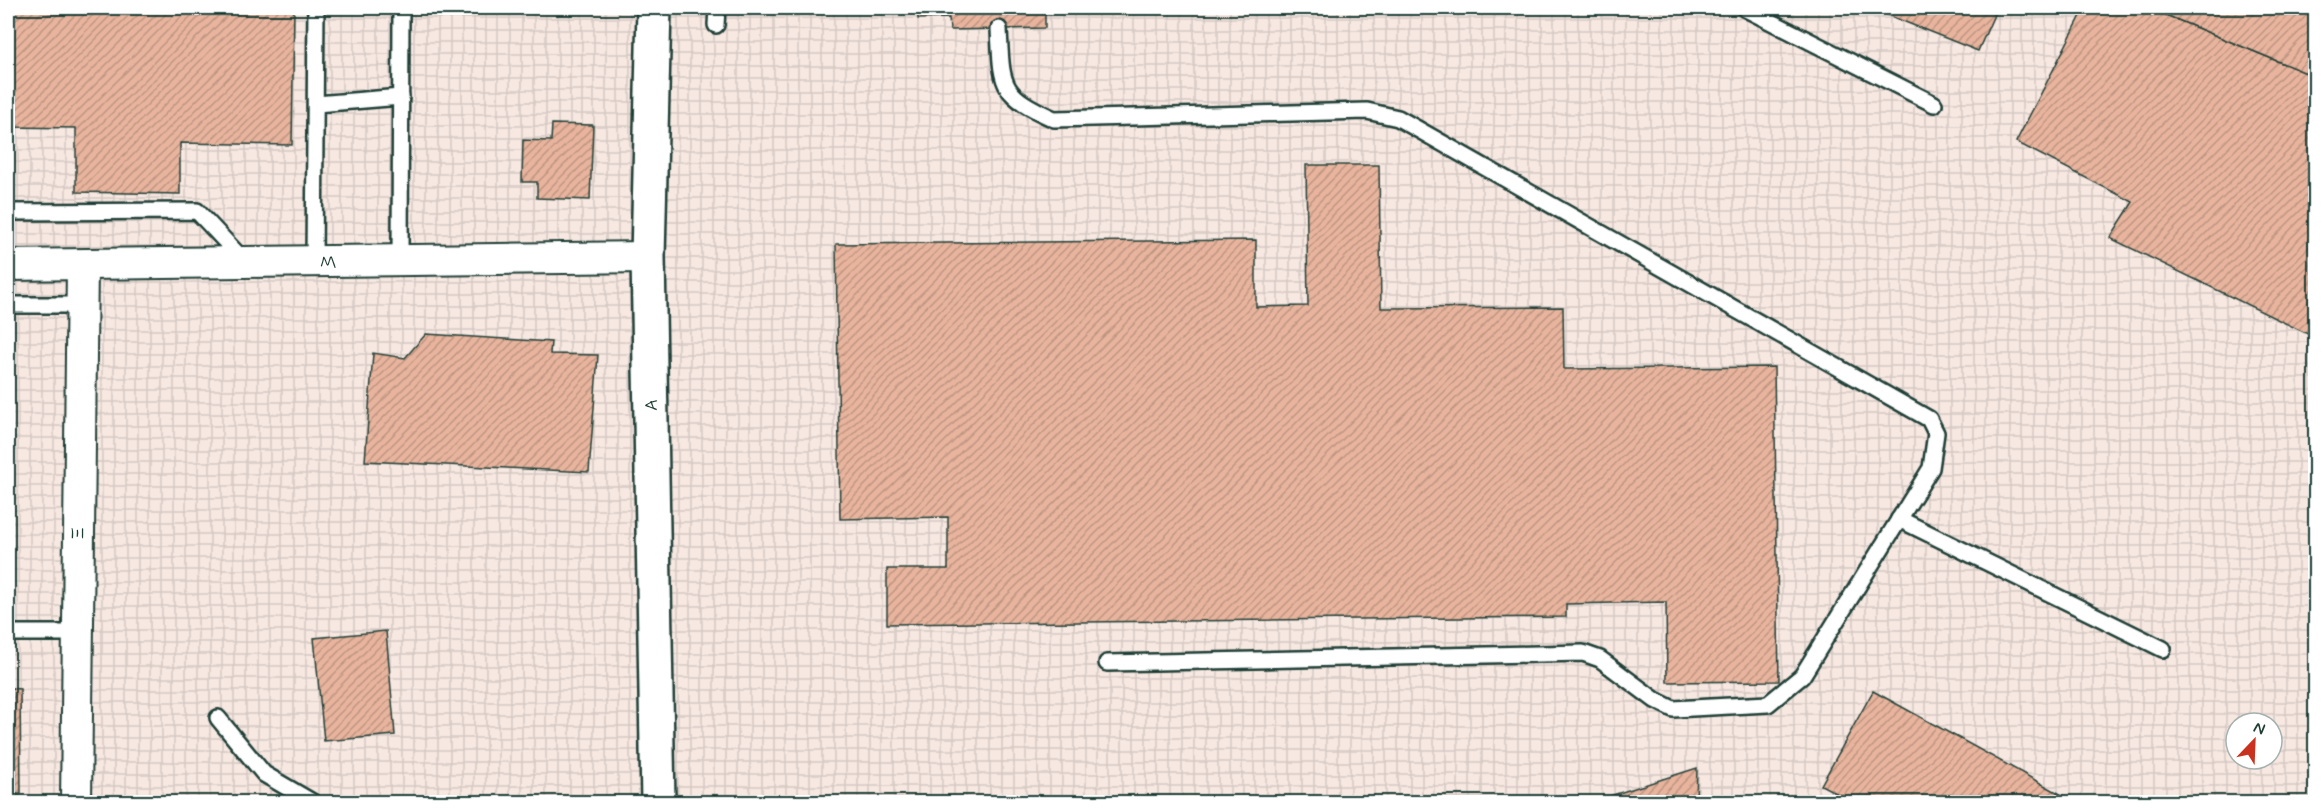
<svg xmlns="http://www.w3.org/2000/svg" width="2323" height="810" font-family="Mynerve,sans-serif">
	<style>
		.industrial { fill: url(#industrial-grid); fill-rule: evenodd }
		.building { fill: url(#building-hatch); stroke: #1f3d34; stroke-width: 1.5 }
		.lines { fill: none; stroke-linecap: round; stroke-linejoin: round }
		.lane-casing { stroke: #1f3d34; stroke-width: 20 }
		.street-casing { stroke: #1f3d34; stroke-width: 34 }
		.secondary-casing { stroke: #1f3d34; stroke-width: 38 }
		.lane { stroke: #fff; stroke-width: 15 }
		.street { stroke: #fff; stroke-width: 30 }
		.secondary { stroke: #fff; stroke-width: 33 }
		.labels { text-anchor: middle; stroke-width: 4.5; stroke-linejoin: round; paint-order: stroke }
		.street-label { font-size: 18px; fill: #1f3d34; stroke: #fff }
	</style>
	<defs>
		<pattern id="industrial-grid" width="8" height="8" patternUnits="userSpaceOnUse" patternTransform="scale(1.5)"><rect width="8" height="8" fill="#f8e8e2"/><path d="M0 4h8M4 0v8" fill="none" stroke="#d4c8c2"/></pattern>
		<pattern id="building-hatch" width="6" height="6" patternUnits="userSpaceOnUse" patternTransform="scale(1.5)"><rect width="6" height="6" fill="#e9b49d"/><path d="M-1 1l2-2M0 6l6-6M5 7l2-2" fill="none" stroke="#bc9481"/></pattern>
	</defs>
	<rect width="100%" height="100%" fill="#fff"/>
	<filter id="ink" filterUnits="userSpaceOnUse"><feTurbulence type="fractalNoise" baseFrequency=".0167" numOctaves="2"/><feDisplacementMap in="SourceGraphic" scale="12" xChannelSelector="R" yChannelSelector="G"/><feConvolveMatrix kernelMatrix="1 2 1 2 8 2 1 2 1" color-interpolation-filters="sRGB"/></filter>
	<g filter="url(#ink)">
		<path class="industrial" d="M8,8H2315V802H8ZM2236,723H2272V759H2236Z"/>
		<g class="building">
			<path d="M8,8H294L292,145L180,143V194L76,192V128L8,127Z"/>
			<path d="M917,8H1045V28L950,30L949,18L918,19Z"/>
			<path d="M1870,8H1997L1978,51Z"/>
			<path d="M2085,8H2149L2316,77V338L2110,238L2133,202L2016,142Z"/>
			<path d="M2149,8H2316V77Z"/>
			<path d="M552,124L593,125L590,200L537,198V182H522L523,140L551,141Z"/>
			<path d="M1306,165H1379L1381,308L1563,307L1564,369L1774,367L1779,681L1667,682L1666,602L1566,604V617L887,624V569H948V517L840,519L836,244L1256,240V307L1308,306Z"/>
			<path d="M426,334L551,342L550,354L598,355L589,472L365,461L373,353L405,358Z"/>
			<path d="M386,631L395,735L324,741L314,638Z"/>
			<path d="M8,688L20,689L21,794L8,795Z"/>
			<path d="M1873,691L2075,802H1853L1821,785Z"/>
			<path d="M1697,768L1696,802H1591Z"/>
		</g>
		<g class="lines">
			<g class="lane-casing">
				<g id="lane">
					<path d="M1744,8L1934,104"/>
					<path d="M716,25L717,8"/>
					<path d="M999,29C1002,86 999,94 1054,119L1367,111L1398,118L1929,419L1936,433L1931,468L1802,676L1768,704L1673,709L1655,700L1600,659L1583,653L1107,663"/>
					<path d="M316,104L401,97"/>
					<path d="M8,212L197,211L244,261"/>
					<path d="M400,261L401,8"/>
					<path d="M314,262L316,8"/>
					<path d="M8,305H81"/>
					<path d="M1899,519L2163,649"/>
					<path d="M8,633H76"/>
					<path d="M218,718L264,774L312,802"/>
				</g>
			</g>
			<g class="street-casing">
				<g id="street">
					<path d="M8,265L648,257"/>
					<path d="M76,802L82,265"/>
				</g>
			</g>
			<g class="secondary-casing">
				<path id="secondary" d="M654,8L648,257L658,802"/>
			</g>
			<use href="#lane" class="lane"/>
			<use href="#street" class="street"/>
			<use href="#secondary" class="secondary"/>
		</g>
	</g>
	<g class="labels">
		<g class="street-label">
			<text transform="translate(328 262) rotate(-1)" y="6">Μ</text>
			<text transform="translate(651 405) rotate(-91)" y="6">Α</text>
			<text transform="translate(78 534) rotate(-89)" y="6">Ξ</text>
		</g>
	</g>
	<rect width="2323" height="810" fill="none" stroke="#fff" stroke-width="30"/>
	<rect x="15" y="15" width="2293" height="780" fill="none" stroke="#1f3d34" stroke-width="2" filter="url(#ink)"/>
	<g transform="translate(2254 741) rotate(23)"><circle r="28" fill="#ffffff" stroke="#a5b1ae" stroke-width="1.5"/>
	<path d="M0-4.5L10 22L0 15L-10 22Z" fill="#c8321e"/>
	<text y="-9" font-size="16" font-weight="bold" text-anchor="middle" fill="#1f3d34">N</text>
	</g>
</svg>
